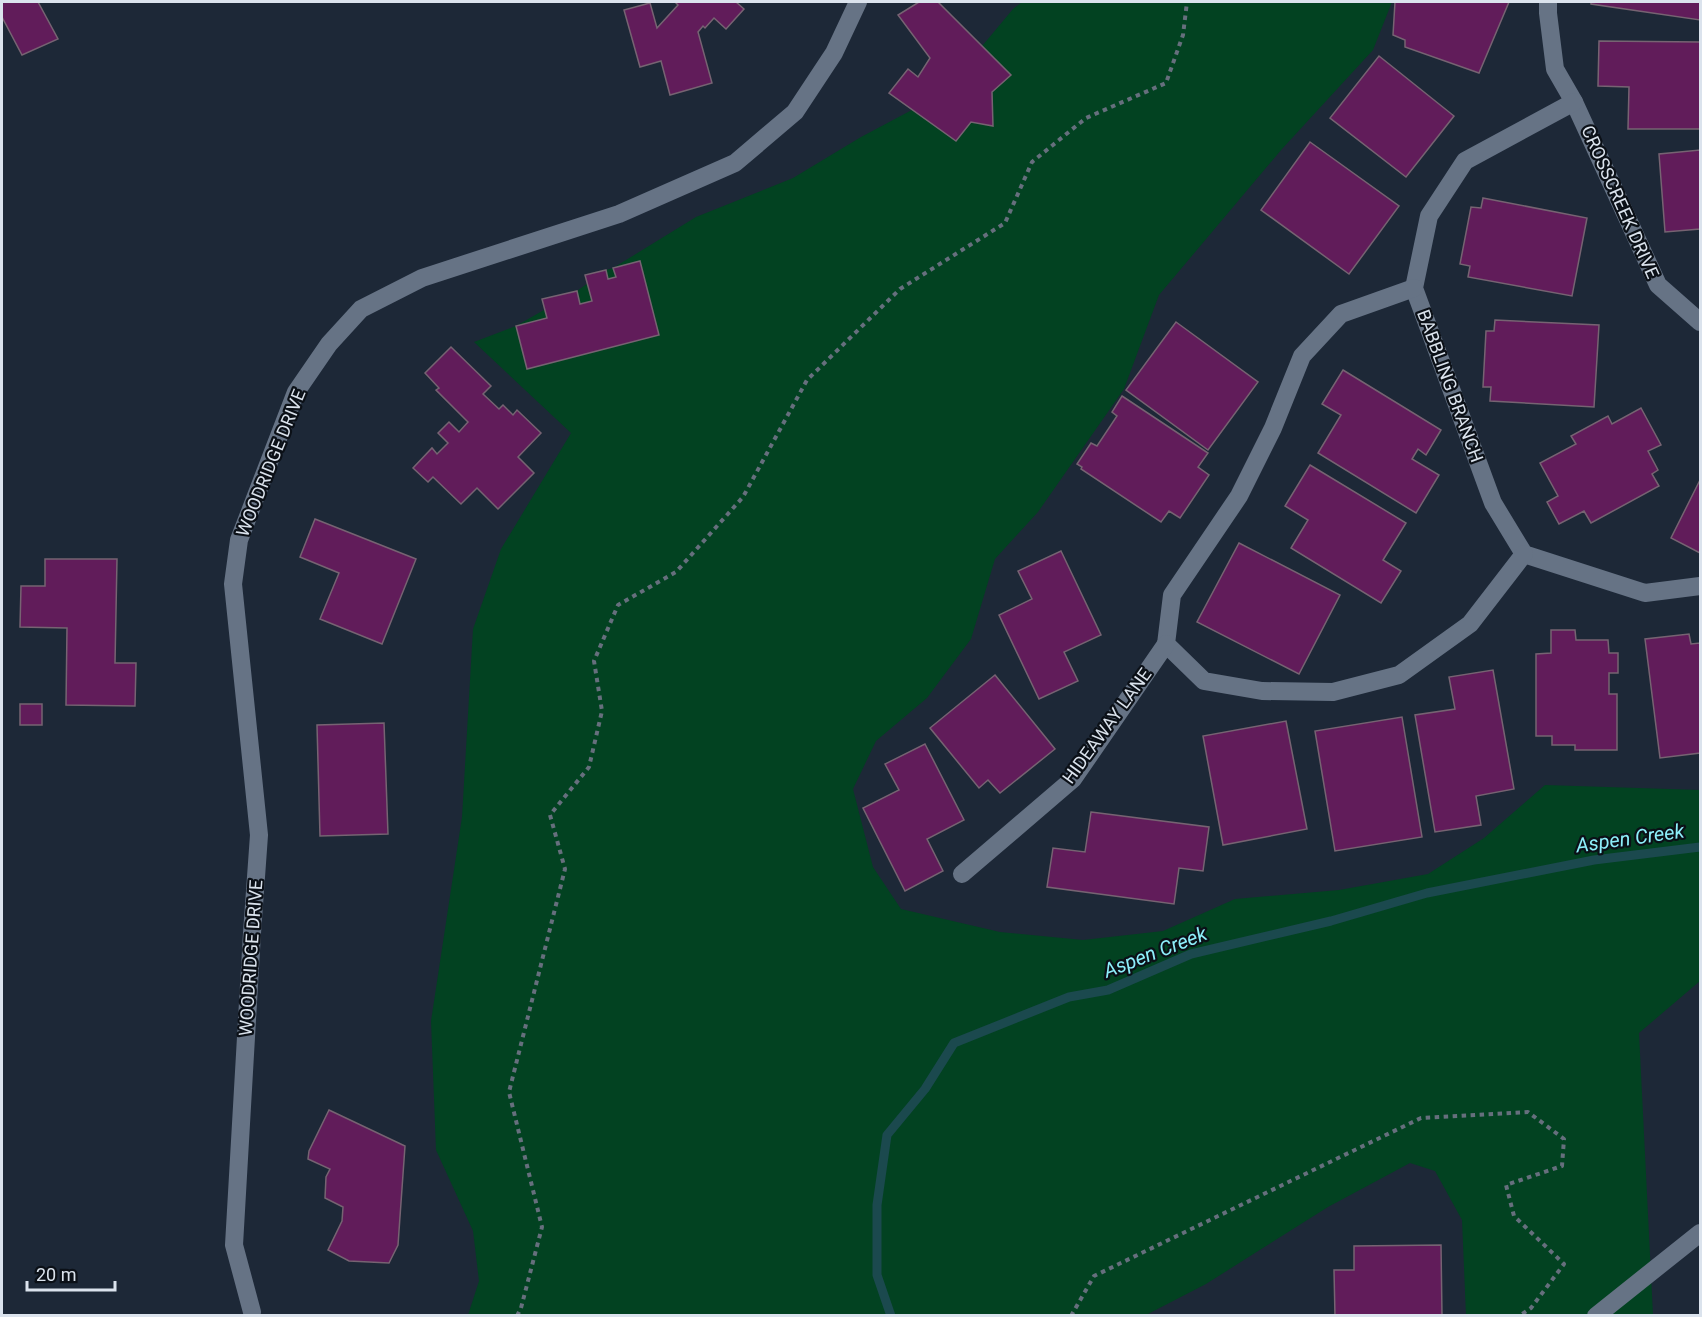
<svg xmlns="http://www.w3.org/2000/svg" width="1702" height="1317" font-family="Roboto,sans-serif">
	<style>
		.green { fill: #024221 }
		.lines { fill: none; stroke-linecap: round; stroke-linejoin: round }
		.stream { stroke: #1b494e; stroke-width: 9 }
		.building { fill: #611c5a; stroke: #766372; stroke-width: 1.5 }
		.path { stroke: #666f7d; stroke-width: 4; stroke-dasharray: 4.5 4.5; stroke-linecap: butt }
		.minor { stroke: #667385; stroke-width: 18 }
		.labels { text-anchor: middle; stroke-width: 4.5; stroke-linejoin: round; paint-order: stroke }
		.street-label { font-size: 18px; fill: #dbe3ed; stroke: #0b1017 }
		.water-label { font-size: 20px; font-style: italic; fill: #8deffa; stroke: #0b1017 }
	</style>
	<rect width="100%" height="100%" fill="#1d2837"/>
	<path class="green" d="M1022,2H1392L1373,50L1282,149L1159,295L1124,389L1038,512L995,559L971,639L927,698L876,741L853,789L873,867L901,909L1000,932L1083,940L1163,931L1235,899L1339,890L1428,874L1484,838L1545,785L1700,790V981L1639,1033L1653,1315H1466L1462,1220L1435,1171L1410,1163L1328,1207L1206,1284L1146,1315H468L479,1281L473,1231L436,1150L431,1021L462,817L473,629L501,549L571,433L474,342L516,326L577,291L606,270L613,268L696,217L793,178L861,137L942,94L1013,9Z"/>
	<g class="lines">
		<path class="stream" d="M891,1316L877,1275V1205L887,1135L925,1089L954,1043L1069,997L1108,990L1191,954L1331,921L1427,893L1594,860L1700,847"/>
	</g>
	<g class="building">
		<path d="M2,2H38L58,39L22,55L2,17Z"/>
		<path d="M675,2H736L744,9L726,29L714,18L705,28L703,26L698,32L712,83L670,95L661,61L640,67L624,10L650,3L657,28L678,5Z"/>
		<path d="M919,2H938L1011,75L992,92L993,126L971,122L956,141L889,93L908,69L918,77L930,58L898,15Z"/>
		<path d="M1395,2H1509L1479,73L1405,47V40L1393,35Z"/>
		<path d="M1591,2H1700V20L1591,4Z"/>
		<path d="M1599,41L1700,42V129H1628L1629,87L1598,86Z"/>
		<path d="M1379,56L1454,116L1406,177L1330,118Z"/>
		<path d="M1310,142L1399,206L1349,274L1261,210Z"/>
		<path d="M1700,150V229L1665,232L1659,154Z"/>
		<path d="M1483,198L1587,218L1572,296L1468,277L1470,266L1460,264L1471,207L1481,208Z"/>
		<path d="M640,261L659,335L527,369L516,326L547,318L542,299L577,291L580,304L592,301L585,275L606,270L608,279L616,277L613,268Z"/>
		<path d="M1495,320L1599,325L1594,407L1490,401L1491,387H1483L1486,331H1494Z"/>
		<path d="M1176,322L1258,382L1208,450L1126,390Z"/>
		<path d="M451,347L491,386L483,394L499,409L503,405L513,415L517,410L541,433L518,457L534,473L498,509L477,488L461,504L433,477L428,482L413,468L432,448L437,454L448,443L438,433L449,422L459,432L468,422L436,390L439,388L425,373Z"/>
		<path d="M1343,370L1441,430L1426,455L1418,449L1412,459L1439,475L1416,513L1318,453L1341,415L1322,404Z"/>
		<path d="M1122,396L1208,453L1198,467L1209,475L1180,518L1169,511L1161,522L1081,469L1082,467L1077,464L1091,443L1097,446L1117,416L1112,412Z"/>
		<path d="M1641,408L1661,445L1648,451L1658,470L1652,474L1659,486L1591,523L1584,511L1559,524L1547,502L1558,496L1540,463L1576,444L1571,436L1608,416L1612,424Z"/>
		<path d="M1310,465L1406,523L1383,560L1401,571L1381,603L1291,548L1308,520L1285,506Z"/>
		<path d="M1700,480V553L1671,538Z"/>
		<path d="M315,519L416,559L382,644L320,619L339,573L300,557Z"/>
		<path d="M1239,543L1340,595L1299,674L1197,622Z"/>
		<path d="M1061,551L1101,635L1064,652L1078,681L1039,699L999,615L1032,599L1018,571Z"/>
		<path d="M45,559H117L115,663H136L135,706L66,705L67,628L20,627L21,586H45Z"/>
		<path d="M1551,630H1575L1576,640H1608L1609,653H1618V673H1609V694H1617V750H1575V745H1552V736H1536V654L1551,653Z"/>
		<path d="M1689,634L1691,644L1700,643V753L1660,758L1645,639Z"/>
		<path d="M1493,670L1514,789L1476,796L1481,825L1435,832L1415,715L1455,709L1449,677Z"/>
		<path d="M995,675L1055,749L1000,793L988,780L979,788L930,728Z"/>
		<rect x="20" y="704" width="22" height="21"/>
		<path d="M1402,717L1422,837L1335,851L1315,731Z"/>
		<path d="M1286,721L1307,829L1223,845L1203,736Z"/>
		<path d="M384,723L388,834L320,836L317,725Z"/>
		<path d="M925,744L964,820L927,839L943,871L905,891L863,808L899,790L885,764Z"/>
		<path d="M1091,812L1209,827L1203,871L1179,868L1174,904L1047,887L1053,848L1085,852Z"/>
		<path d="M329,1110L405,1146L398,1245L389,1263L349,1261L328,1250L342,1221L343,1207L325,1198L326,1177L330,1169L308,1159L309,1151Z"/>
		<path d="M1441,1245L1442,1316H1335L1334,1270H1354V1246Z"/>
	</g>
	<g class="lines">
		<g class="path">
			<path d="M517,1316L521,1308L542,1227L509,1092L565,869L550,815L589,767L602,711L594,661L618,605L676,572L743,497L807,380L900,289L1005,223L1032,162L1086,118L1166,83L1183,35L1187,2"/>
			<path d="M1071,1316L1094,1276L1421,1118L1528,1112L1564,1139L1562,1166L1506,1185L1514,1216L1564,1264L1531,1308L1519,1316"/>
		</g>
		<g class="minor">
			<path d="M1548,2V13L1555,69L1574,102L1658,285L1700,322"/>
			<path d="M1574,102L1465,161L1429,216L1414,288L1493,503L1524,554L1645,593L1700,586"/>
			<path d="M1414,288L1341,314L1302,356L1273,428L1239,496L1172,595L1166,644L1204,681L1262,691L1333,692L1399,675L1470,624L1524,554"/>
			<path d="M962,874L1073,779L1166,644"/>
			<path d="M252,1312L234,1245L252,933L259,835L233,584L239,540L296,392L329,344L361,309L422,278L619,214L735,163L795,112L834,53L858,2"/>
			<path d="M1596,1316L1700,1233"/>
		</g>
	</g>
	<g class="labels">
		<g class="street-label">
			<text transform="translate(1620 202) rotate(66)" y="6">CROSSCREEK DRIVE</text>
			<text transform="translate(1450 386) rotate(70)" y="6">BABBLING BRANCH</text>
			<text transform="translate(271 463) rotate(-68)" y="6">WOODRIDGE DRIVE</text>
			<text transform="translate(1107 726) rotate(-54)" y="6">HIDEAWAY LANE</text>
			<text transform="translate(251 958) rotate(-86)" y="6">WOODRIDGE DRIVE</text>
		</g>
		<g class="water-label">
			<text transform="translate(1630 838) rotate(-8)" y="7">Aspen Creek</text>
			<text transform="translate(1155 952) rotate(-21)" y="7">Aspen Creek</text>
		</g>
	</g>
	<rect width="1702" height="1317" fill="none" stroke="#dbe3ed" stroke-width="6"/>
	<path d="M27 1281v9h88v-9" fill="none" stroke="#dbe3ed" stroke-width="3"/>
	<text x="36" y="1281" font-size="18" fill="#dbe3ed" stroke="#0b1017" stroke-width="4.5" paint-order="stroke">20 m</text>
</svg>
